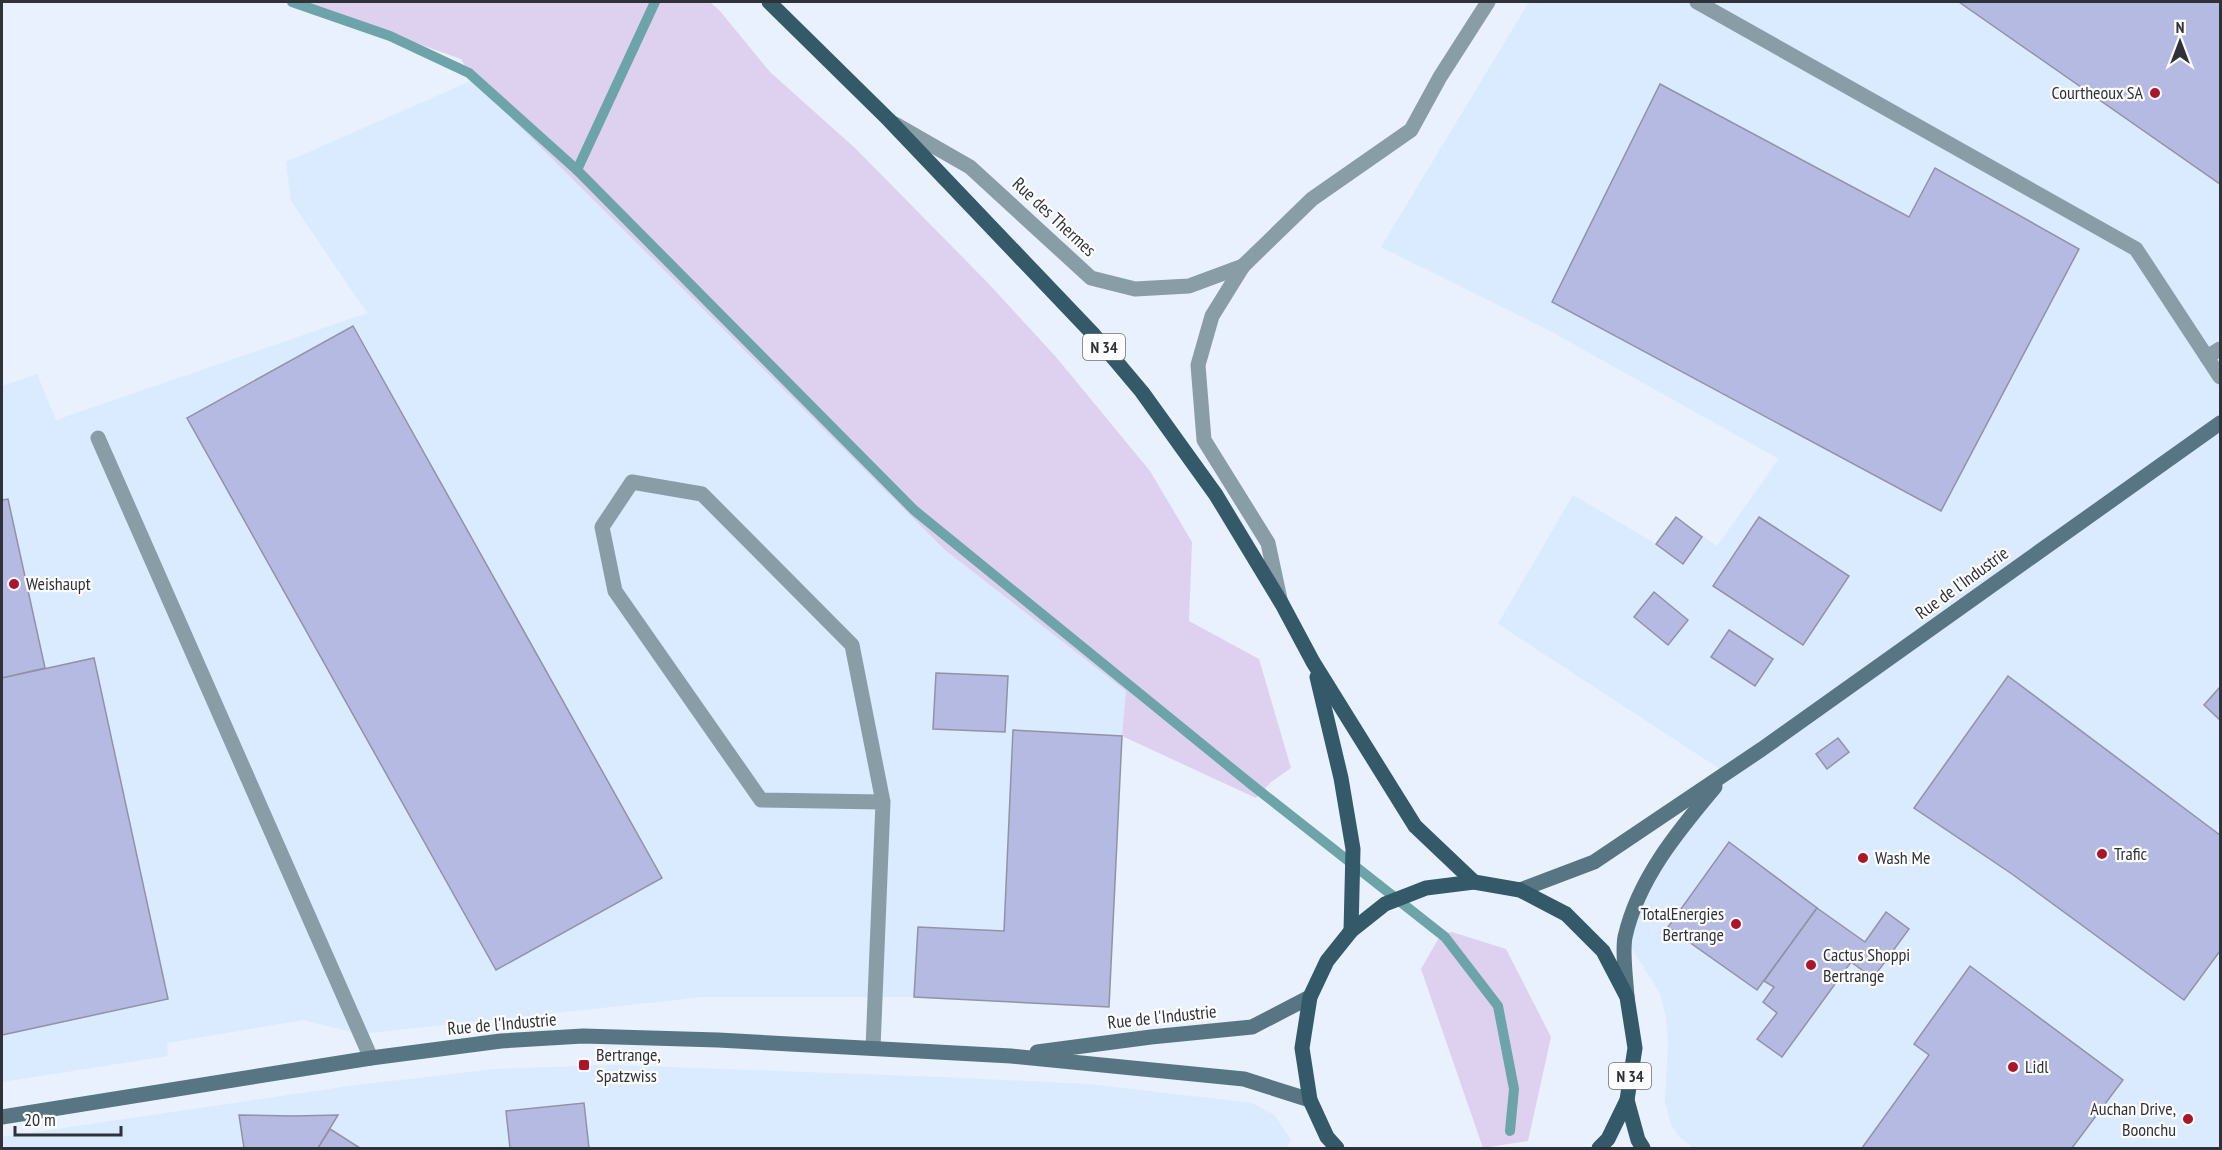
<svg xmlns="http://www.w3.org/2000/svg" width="2222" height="1150" font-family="'PT Sans Narrow',sans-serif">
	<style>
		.built { fill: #daeaff }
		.green { fill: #ded1ef }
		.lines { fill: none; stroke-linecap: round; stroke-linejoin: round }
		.stream { stroke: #6ca4a9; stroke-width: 10 }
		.building { fill: #b5bae3; stroke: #9193a3; stroke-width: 1.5 }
		.lane { stroke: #899da7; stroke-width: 15 }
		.street { stroke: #899da7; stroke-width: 15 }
		.secondary { stroke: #587583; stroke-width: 15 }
		.primary { stroke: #345969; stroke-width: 15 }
		.poi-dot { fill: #ab1628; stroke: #fdfdfd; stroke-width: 2 }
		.labels { text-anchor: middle; stroke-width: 4.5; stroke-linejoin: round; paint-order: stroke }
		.shield { fill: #fdfdfd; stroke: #6d7074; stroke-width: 1.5 }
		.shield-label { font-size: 16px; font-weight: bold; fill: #2f3339 }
		.poi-label { font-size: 18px; fill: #2f3339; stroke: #fdfdfd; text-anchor: start }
		.street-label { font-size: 18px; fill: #2f3339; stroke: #fdfdfd }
	</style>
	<rect width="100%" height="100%" fill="#e8f1fd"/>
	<g class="built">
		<path d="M1529,2H2220V1148H1694L1678,1136L1671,1124L1665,1102L1668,1044L1666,1018L1660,993L1625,938L1638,896L1726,773L1498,624L1573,495L1656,544L1676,517L1717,546L1779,459L1552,332L1381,247Z"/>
		<path d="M473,80L945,550L1127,691L1122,736L1109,1007L914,997H703L360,1034L303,1020L167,1043L168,1056L2,1082V386L37,374L56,420L367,313L291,201L286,162Z"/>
		<path d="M613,1065L942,1077L1088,1084L1252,1103L1274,1115L1291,1140L1287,1148H2V1137L357,1085L496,1069Z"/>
	</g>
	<g class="green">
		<path d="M301,2H710L720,11L770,72L855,148L987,282L1056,357L1150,471L1192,542L1189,621L1259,659L1291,768L1271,782L1256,798L1122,736L1126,691L945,550L473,80L461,59Z"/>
		<path d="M1452,932L1506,949L1551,1037L1528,1141L1483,1148L1421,969L1441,934Z"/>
	</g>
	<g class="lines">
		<g class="stream">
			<path d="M292,2L390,36L469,73L577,170L914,510L1252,785L1445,937L1498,1006L1514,1089L1510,1131"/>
			<path d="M577,170L655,2"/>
		</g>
	</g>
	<g class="building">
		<path d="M1959,2H2220V184Z"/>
		<path d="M1660,84L1909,217L1935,168L2079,249L1941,511L1552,302Z"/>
		<path d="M353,326L662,878L496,970L187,418Z"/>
		<path d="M8,499L45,668L2,678V500Z"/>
		<path d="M1676,517L1702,537L1683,564L1656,544Z"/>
		<path d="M1759,517L1849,576L1803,645L1713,586Z"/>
		<path d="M1654,592L1688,620L1668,645L1634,617Z"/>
		<path d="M1729,630L1773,659L1755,686L1711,657Z"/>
		<path d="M94,658L168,999L2,1035V678Z"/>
		<path d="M936,673L1008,676L1005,732L933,729Z"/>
		<path d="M2008,676L2220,835V951L2184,1000L2012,874L1914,808Z"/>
		<path d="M2220,687V720L2204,705Z"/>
		<path d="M1013,730L1122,736L1109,1007L914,997L918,927L1004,931Z"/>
		<path d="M1838,738L1849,752L1827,769L1816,754Z"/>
		<path d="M1729,842L1817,908L1757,990L1668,927Z"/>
		<path d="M1817,908L1865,942L1886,912L1909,929L1873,978L1851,962L1782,1057L1757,1039L1777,1013L1763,1002L1774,987L1764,981Z"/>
		<path d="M1970,966L2123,1080L2072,1148H1862L1929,1055L1914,1044Z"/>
		<path d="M584,1103L589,1148H510L506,1111Z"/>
		<path d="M239,1115L294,1116L338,1115L318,1148H244Z"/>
		<path d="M330,1129L360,1148H318Z"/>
	</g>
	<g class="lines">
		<g class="lane">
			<path d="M1697,2L2136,249L2220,377"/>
			<path d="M1243,266L1312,199L1411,130L1440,77L1488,2"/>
			<path d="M2207,357L2220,349"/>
			<path d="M98,438L371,1058"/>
			<path d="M873,1048L883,802L852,645L702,494L632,482L602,527L615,591L761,800L883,802"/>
		</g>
		<g class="street">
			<path d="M895,124L970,167L1091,278L1135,289L1189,286L1243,266"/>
			<path d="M1243,266L1212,316L1198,365L1204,440L1268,543L1280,599"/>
		</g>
		<g class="secondary">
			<path d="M1520,890L1594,862L1762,749L2220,423"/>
			<path d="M1627,997C1626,979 1622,953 1625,937C1638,879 1678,831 1715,787"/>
			<path d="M1037,1052L1151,1037L1252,1027L1310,997"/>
			<path d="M2,1117L371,1058L501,1041L583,1036L718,1040L1011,1056L1244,1079L1310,1100"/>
		</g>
		<g class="primary">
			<path d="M769,2L889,120L1094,335L1142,392L1216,495L1282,604L1313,662L1415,826L1474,882"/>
			<path d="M1317,677L1341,778L1353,849L1351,931"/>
			<path d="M1627,1100L1638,1140L1643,1148"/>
			<path d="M1337,1148L1327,1137L1310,1100L1302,1048L1310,997L1327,961L1351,931L1385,904L1426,888L1474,882L1520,890L1566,914L1603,951L1627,997L1635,1048L1627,1100L1608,1139L1599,1148"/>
		</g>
	</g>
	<g class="poi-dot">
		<circle cx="2155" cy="93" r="6"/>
		<circle cx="14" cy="584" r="6"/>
		<circle cx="2102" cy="854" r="6"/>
		<circle cx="1863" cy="858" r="6"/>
		<circle cx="1736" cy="924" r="6"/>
		<circle cx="1811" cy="965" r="6"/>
		<rect x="578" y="1059" width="12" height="12" rx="3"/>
		<circle cx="2013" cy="1067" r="6"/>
		<circle cx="2188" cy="1119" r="6"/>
	</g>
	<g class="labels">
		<g class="shield">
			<rect x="1083" y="334" width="42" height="26" rx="4.5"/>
			<rect x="1609" y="1063" width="42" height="26" rx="4.5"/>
		</g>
		<g class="shield-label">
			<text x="1104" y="353">N 34</text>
			<text x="1630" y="1082">N 34</text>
		</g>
		<g class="poi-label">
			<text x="2143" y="99" text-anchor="end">Courtheoux SA</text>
			<text x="26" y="590">Weishaupt</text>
			<text x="2114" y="860">Trafic</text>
			<text x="1875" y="864">Wash Me</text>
			<text x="1724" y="920" text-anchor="end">TotalEnergies<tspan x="1724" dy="21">Bertrange</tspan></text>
			<text x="1823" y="961">Cactus Shoppi<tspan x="1823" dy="21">Bertrange</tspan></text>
			<text x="596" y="1061">Bertrange,<tspan x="596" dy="21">Spatzwiss</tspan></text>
			<text x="2025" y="1073">Lidl</text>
			<text x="2176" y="1115" text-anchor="end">Auchan Drive,<tspan x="2176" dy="21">Boonchu</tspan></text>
		</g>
		<g class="street-label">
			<text transform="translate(1054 217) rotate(43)" y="6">Rue des Thermes</text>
			<text transform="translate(1962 583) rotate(-36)" y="6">Rue de l'Industrie</text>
			<text transform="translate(1162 1017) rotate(-6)" y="6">Rue de l'Industrie</text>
			<text transform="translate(502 1024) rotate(-5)" y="6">Rue de l'Industrie</text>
		</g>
	</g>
	<rect width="2222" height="1150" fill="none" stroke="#2f3339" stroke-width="6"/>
	<g transform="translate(2180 42)" stroke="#fdfdfd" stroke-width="4.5" paint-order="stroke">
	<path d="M0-4.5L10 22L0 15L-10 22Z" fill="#2f3339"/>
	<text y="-9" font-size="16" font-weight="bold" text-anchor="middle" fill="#2f3339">N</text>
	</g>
	<path d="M15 1126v9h106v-9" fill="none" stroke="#2f3339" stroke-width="3"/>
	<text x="24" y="1126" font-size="18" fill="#2f3339" stroke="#fdfdfd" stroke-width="4.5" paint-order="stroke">20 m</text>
</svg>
